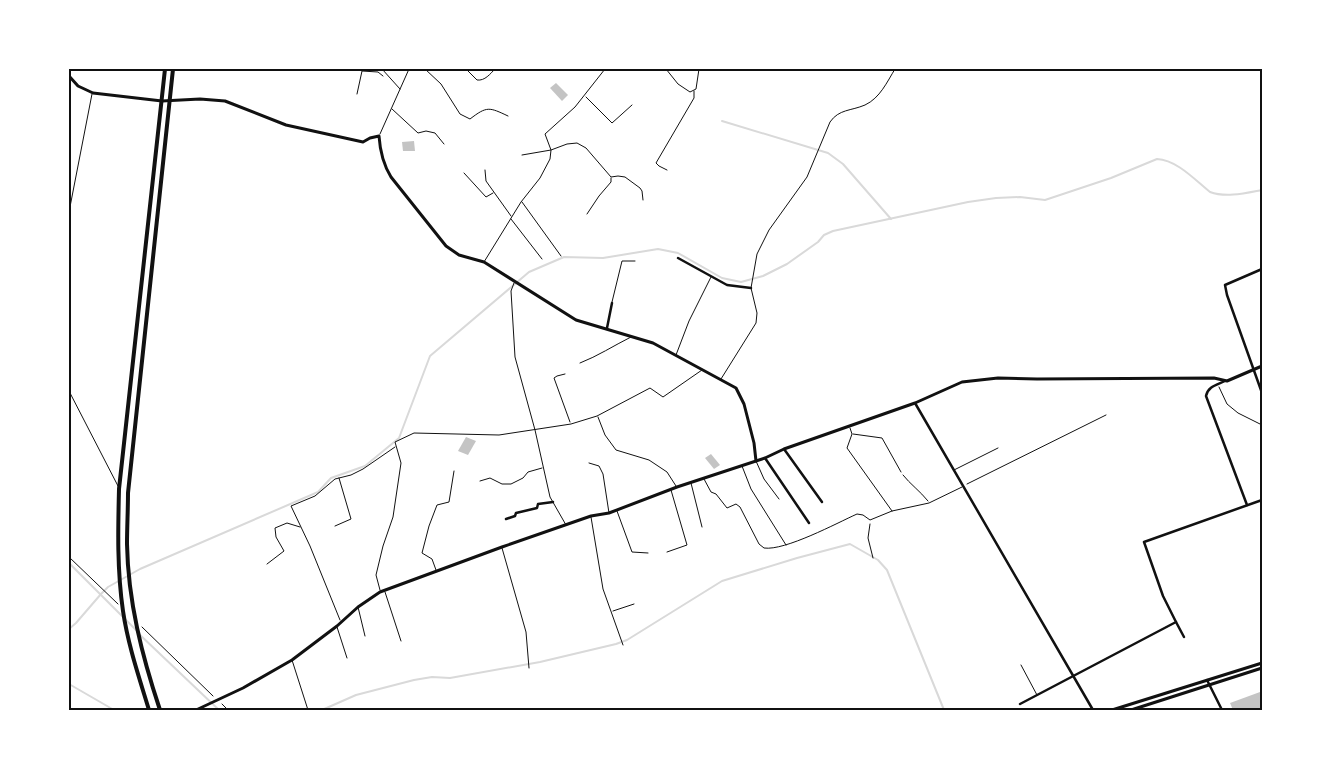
<svg xmlns="http://www.w3.org/2000/svg" width="1331" height="779" font-family="'PT Sans Narrow',sans-serif">
	<style>
		.lines { fill: none; stroke-linecap: round; stroke-linejoin: round }
		.stream { stroke: #d9d9d9; stroke-width: 2 }
		.building { fill: #c4c4c4 }
		.path { stroke: #111; stroke-width: 1 }
		.service { stroke: #111; stroke-width: 1 }
		.minor { stroke: #111; stroke-width: 2.5 }
		.tertiary { stroke: #111; stroke-width: 3 }
		.secondary { stroke: #111; stroke-width: 3 }
		.primary { stroke: #111; stroke-width: 4 }
		.neatline { fill: none; stroke: #111; stroke-width: 2 }
	</style>
	<rect width="100%" height="100%" fill="#fff"/>
	<g class="lines">
		<g class="stream">
			<path d="M722,121L828,153L843,164L891,219"/>
			<path d="M69,563L122,616"/>
			<path d="M125,619L136,630"/>
			<path d="M69,629L76,623L101,594L108,587L140,569L318,492L331,478L365,466L399,438L430,356L529,272L564,257L603,258L658,249L678,253L722,278L741,282L763,276L787,264L818,242L824,235L833,231L968,202L996,198L1020,197L1045,200L1111,178L1157,159C1177,160 1195,180 1210,192C1226,198 1246,193 1262,190"/>
			<path d="M139,634L219,710"/>
			<path d="M69,684L114,710"/>
			<path d="M322,710L356,695L414,680L432,677L450,678L540,662L616,644L627,640L722,581L797,558L850,544L878,560L887,570L944,710"/>
		</g>
	</g>
	<g class="building">
		<path d="M556,83L568,95L562,101L550,88Z"/>
		<path d="M414,141L415,151H403L402,142Z"/>
		<path d="M466,437L476,441L468,455L458,451Z"/>
		<path d="M711,454L720,465L714,469L705,458Z"/>
		<path d="M1260,692L1262,699V710H1233L1230,703Z"/>
	</g>
	<g class="lines">
		<g class="path">
			<path d="M357,94L362,71L378,72L383,76"/>
			<path d="M1219,387L1227,404L1238,413L1262,425"/>
			<path d="M903,475C910,484 920,491 928,501"/>
			<path d="M967,484L1106,415"/>
			<path d="M870,524L868,538L873,558"/>
			<path d="M69,557L118,604"/>
			<path d="M142,627L213,696"/>
			<path d="M222,704L228,710"/>
		</g>
		<g class="service">
			<path d="M382,69L400,89"/>
			<path d="M425,69L441,84L460,114L470,119C487,106 489,107 508,116"/>
			<path d="M466,69L477,80C485,81 490,74 495,69"/>
			<path d="M666,69L678,84L690,92L696,89L699,69"/>
			<path d="M586,97L612,123L632,105"/>
			<path d="M392,109L418,133L426,131L435,133L444,144"/>
			<path d="M380,134L409,69"/>
			<path d="M522,155L551,150L567,144L577,143L586,148L611,177L618,176L625,177L640,188L642,191L643,200"/>
			<path d="M485,170L486,181L511,216"/>
			<path d="M667,170L659,166L656,163L694,98V91"/>
			<path d="M464,173L486,197L493,193"/>
			<path d="M522,202L561,256"/>
			<path d="M69,212L92,94"/>
			<path d="M587,214L599,196L611,182V178"/>
			<path d="M511,219L542,259"/>
			<path d="M484,262L521,202L540,178L550,159L551,150L545,134L575,107L605,69"/>
			<path d="M514,283L511,291L515,357L535,430L550,497L566,525"/>
			<path d="M612,302L622,261H635"/>
			<path d="M676,355L689,321L711,277"/>
			<path d="M580,363C598,356 613,346 631,337"/>
			<path d="M565,374L557,376L554,378L570,422"/>
			<path d="M721,379L756,323L757,313L751,288L757,254L769,230L807,177L830,122C839,109 851,111 865,105C880,98 887,82 895,69"/>
			<path d="M69,391L118,486"/>
			<path d="M598,417L605,435L616,450L649,460L667,472L676,486"/>
			<path d="M850,428L852,434L847,448L892,511"/>
			<path d="M853,434L882,438L901,472"/>
			<path d="M756,461L764,479L779,499"/>
			<path d="M589,463L599,466L603,474L609,513"/>
			<path d="M742,466L751,489L786,545"/>
			<path d="M954,470L998,448"/>
			<path d="M704,479L711,492L716,494L727,508L736,504L740,507L759,544L764,548C785,551 837,523 857,514L863,515L870,520L892,511L929,503L962,487"/>
			<path d="M480,481L490,478L502,484H511L523,478L528,472L542,468"/>
			<path d="M691,483L702,527"/>
			<path d="M617,511L632,552L648,553"/>
			<path d="M591,517L603,589L623,645"/>
			<path d="M335,526L351,519L339,478"/>
			<path d="M502,548L526,632L529,668"/>
			<path d="M667,552L687,545L671,490"/>
			<path d="M267,564L284,551L276,537L275,528L287,523L300,527"/>
			<path d="M436,570L432,559L422,553L429,526L437,505L449,502L454,471"/>
			<path d="M380,590L376,575L383,546L393,517L401,463L395,442L414,433L499,435L571,424L597,416L650,388L663,397L702,370"/>
			<path d="M385,592L401,641"/>
			<path d="M358,607L365,636"/>
			<path d="M613,611L634,604"/>
			<path d="M340,620L310,546L291,506L315,496L335,479L351,475L363,469L395,447"/>
			<path d="M337,627L347,658"/>
			<path d="M292,660L308,710"/>
			<path d="M1021,665L1037,695"/>
		</g>
		<g class="minor">
			<path d="M678,258L727,285L751,288"/>
			<path d="M1262,269L1225,285L1227,295L1262,393"/>
			<path d="M607,328L612,303"/>
			<path d="M1225,381C1217,385 1208,386 1206,396L1247,505"/>
			<path d="M915,403L1093,710"/>
			<path d="M784,449L822,502"/>
			<path d="M765,458L809,523"/>
			<path d="M506,519L515,516L516,513L537,508L538,504L553,502"/>
			<path d="M1176,622L1184,637"/>
			<path d="M1207,680L1222,710"/>
			<path d="M1020,704L1176,622L1163,596L1144,542L1262,500"/>
		</g>
		<g class="tertiary">
			<path d="M69,76L78,86L93,93L162,101L200,99L225,101L286,125L363,142L370,138L379,136C380,151 383,164 391,177L446,246L459,255L484,262L576,320L653,343L736,388L744,404L754,443L756,461"/>
			<path d="M196,710L243,688L292,660L337,626L358,607L380,592L502,547L591,516L609,513L677,487L765,458L784,449L915,403L962,382L998,378L1037,379L1214,378L1227,381L1262,366"/>
		</g>
		<g class="secondary">
			<path d="M1112,710L1262,663"/>
			<path d="M1131,710L1262,668"/>
		</g>
		<g class="primary">
			<path d="M149,710C139,677 128,645 123,611C117,570 118,529 119,489L165,69"/>
			<path d="M160,710C142,656 128,601 127,544C127,527 128,510 128,493L173,69"/>
		</g>
	</g>
	<rect width="1331" height="779" fill="none" stroke="#ffffff" stroke-width="140"/>
	<rect x="70" y="70" width="1191" height="639" class="neatline"/>
</svg>
